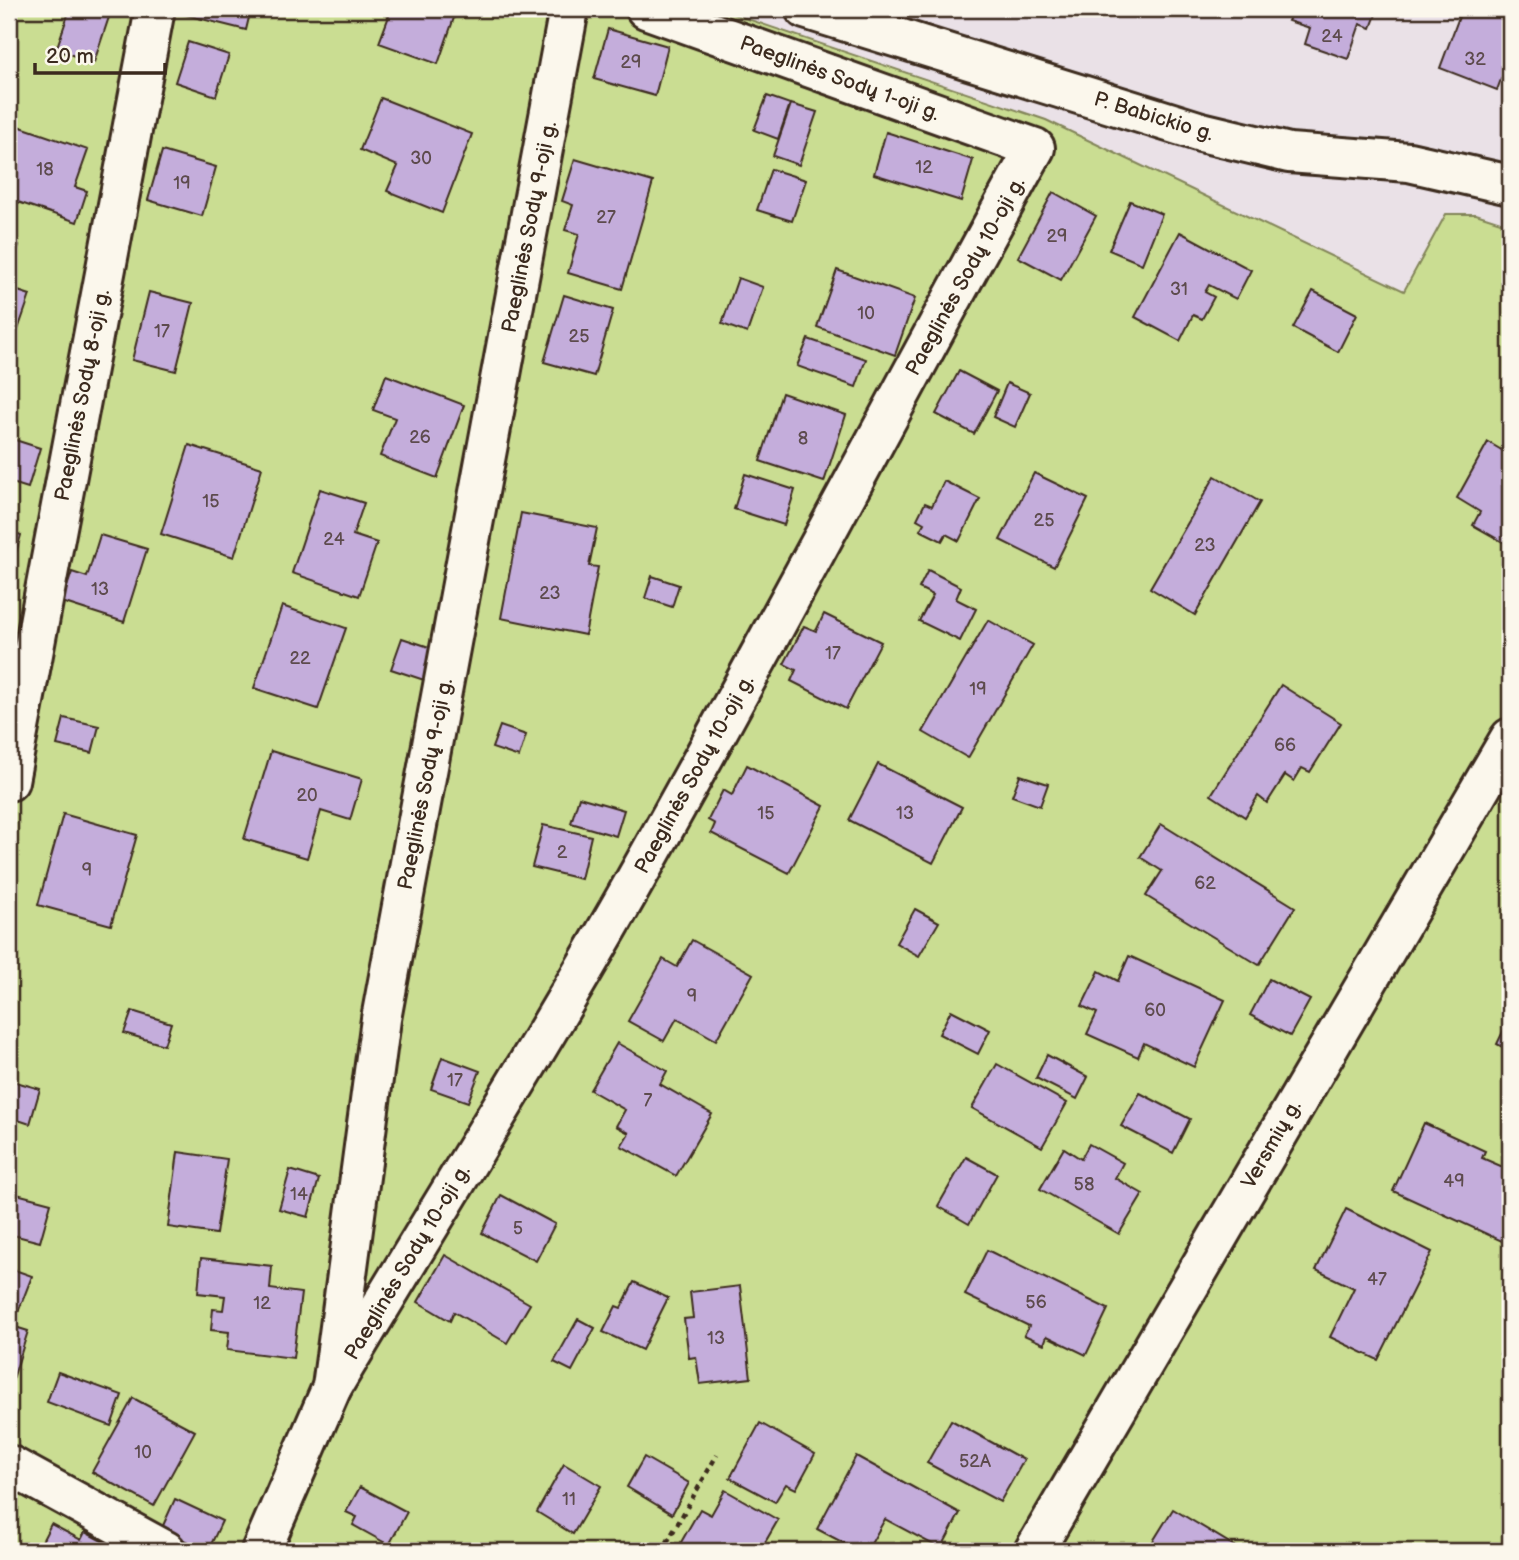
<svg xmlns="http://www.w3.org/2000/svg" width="1519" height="1560" font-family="'Balsamiq Sans',sans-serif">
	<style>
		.green { fill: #cadd92; stroke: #828458; stroke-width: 2 }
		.building { fill: #c4addb; stroke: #3b2a1e; stroke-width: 2 }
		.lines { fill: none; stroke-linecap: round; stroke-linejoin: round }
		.minor-casing { stroke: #3b2a1e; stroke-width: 44 }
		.path { stroke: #3b2a1e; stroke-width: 4.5; stroke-dasharray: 5 5; stroke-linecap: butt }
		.minor { stroke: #fbf7ec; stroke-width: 38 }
		.labels { text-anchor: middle; stroke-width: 6; stroke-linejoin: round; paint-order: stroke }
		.number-label { font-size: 18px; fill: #5d4b4d }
		.street-label { font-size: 21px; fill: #3b2a1e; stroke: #fbf7ec }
	</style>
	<rect width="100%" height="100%" fill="#eae1e7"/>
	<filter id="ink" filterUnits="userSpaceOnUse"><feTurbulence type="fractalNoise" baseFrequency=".0143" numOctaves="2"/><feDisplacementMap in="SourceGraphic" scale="14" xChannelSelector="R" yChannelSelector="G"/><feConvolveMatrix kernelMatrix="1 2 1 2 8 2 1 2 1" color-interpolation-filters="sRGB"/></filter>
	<g filter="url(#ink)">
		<path class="green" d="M9,9H718L1046,120L1404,291L1446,214H1476L1510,225V1551H9Z"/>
		<g class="building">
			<path d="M70,9L111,11L94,62L56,50Z"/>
			<path d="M183,9H251L246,30L182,14Z"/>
			<path d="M370,9H457L438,64L379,43L389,16Z"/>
			<path d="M1293,9H1378L1371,28L1360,24L1348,59L1305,44L1310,28L1288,21Z"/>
			<path d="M1462,9H1510V55L1497,90L1440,68Z"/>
			<path d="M608,29L668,46L655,96L594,79Z"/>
			<path d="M188,42L229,55L216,96L175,82Z"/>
			<path d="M767,96L790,104L778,139L754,130Z"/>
			<path d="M381,98L472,134L442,213L387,191L398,166L360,150Z"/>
			<path d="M791,104L817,112L799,165L773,156Z"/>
			<path d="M15,125L88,150L75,187L87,191L77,222L9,199V141Z"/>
			<path d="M886,132L973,160L961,201L874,174Z"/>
			<path d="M162,151L216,167L202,216L148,200Z"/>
			<path d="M575,159L653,182L622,289L568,273L579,234L565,230L573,205L562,201Z"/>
			<path d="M771,169L806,180L792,221L757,210Z"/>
			<path d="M1053,192L1096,216L1061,280L1018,257Z"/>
			<path d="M1130,201L1162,214L1142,264L1109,250Z"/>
			<path d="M1180,232L1251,270L1236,299L1209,285L1205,292L1214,297L1202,319L1193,315L1180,341L1135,317Z"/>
			<path d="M9,241L19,245L9,277Z"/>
			<path d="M837,270L915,298L895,355L817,327Z"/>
			<path d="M738,278L763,287L747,333L722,324Z"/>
			<path d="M9,288L30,295L12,347L9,345Z"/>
			<path d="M1313,291L1357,314L1338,352L1293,328Z"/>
			<path d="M149,292L193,303L176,371L132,360Z"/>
			<path d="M564,295L613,310L594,376L544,362Z"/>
			<path d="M808,339L866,359L856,387L797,366Z"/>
			<path d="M959,371L997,391L974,434L936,414Z"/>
			<path d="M386,375L464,405L437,478L380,456L395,418L373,410Z"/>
			<path d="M1007,383L1030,393L1015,427L993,417Z"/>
			<path d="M782,393L846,415L824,482L760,461Z"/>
			<path d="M9,438L40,448L28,488L9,482Z"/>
			<path d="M1488,442L1510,455V546L1473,525L1480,512L1457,498Z"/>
			<path d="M189,445L262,468L234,557L161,534Z"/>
			<path d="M1034,473L1088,499L1054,567L1000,540Z"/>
			<path d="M745,474L795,490L784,525L734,509Z"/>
			<path d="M1215,476L1260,502L1195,615L1150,588Z"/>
			<path d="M944,481L980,499L959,541L946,534L942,541L920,530L924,523L917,519L925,503L932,506Z"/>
			<path d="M320,489L364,503L353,535L377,543L359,596L292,573Z"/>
			<path d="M521,513L597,528L589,566L598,567L585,635L501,618Z"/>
			<path d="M9,531L21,535L9,578Z"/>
			<path d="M100,535L147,549L124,622L62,602L72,572L87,577Z"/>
			<path d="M928,570L961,587L956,599L976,609L960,641L919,621L933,595L919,588Z"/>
			<path d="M652,576L679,585L672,607L645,598Z"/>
			<path d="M282,606L346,628L318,709L254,688Z"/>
			<path d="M824,614L881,642L846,709L791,681L796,670L784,664L804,626L816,631Z"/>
			<path d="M988,620L1033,645L968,758L923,732Z"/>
			<path d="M402,638L435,649L424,680L391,669Z"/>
			<path d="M1281,685L1341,723L1310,772L1302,768L1294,781L1285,775L1267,803L1258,796L1245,817L1211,795Z"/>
			<path d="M64,718L99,726L92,753L57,745Z"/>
			<path d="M500,726L526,735L519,757L492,748Z"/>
			<path d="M271,751L362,779L350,820L321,811L307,858L244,839Z"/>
			<path d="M878,764L962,807L933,863L849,820Z"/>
			<path d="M747,765L824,806L789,873L711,833L715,824L708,820L723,790L732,795Z"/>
			<path d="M1020,775L1048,784L1040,806L1012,796Z"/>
			<path d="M579,797L624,810L616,836L571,823Z"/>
			<path d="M63,814L137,835L111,925L38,905Z"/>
			<path d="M1161,824L1295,907L1259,965L1146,896L1162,871L1140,857Z"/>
			<path d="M543,825L591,836L581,879L532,867Z"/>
			<path d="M915,909L939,922L919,956L896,943Z"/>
			<path d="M692,940L753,974L716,1040L677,1018L664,1041L628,1021L663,959L677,967Z"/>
			<path d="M1129,956L1225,1000L1194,1067L1144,1043L1138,1057L1087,1034L1097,1013L1082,1006L1099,971L1118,981Z"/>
			<path d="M1269,979L1310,1000L1290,1036L1250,1015Z"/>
			<path d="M951,1010L990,1030L978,1054L939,1034Z"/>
			<path d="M132,1011L171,1023L164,1045L124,1033Z"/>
			<path d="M1510,1017V1051L1497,1044Z"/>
			<path d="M617,1043L667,1071L660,1084L712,1114L676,1176L621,1146L629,1133L616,1126L625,1110L590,1090Z"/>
			<path d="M1047,1055L1088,1077L1077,1099L1036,1078Z"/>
			<path d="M442,1057L480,1071L468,1102L431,1089Z"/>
			<path d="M997,1064L1067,1103L1042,1147L972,1108Z"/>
			<path d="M9,1080L40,1089L30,1124L9,1117Z"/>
			<path d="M1140,1093L1190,1119L1173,1153L1121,1126Z"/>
			<path d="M1424,1123L1485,1151L1482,1158L1510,1170V1228L1504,1242L1393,1191Z"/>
			<path d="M1089,1144L1123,1163L1115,1178L1143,1194L1119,1234L1040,1189L1064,1148L1081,1159Z"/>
			<path d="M178,1152L227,1159L216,1234L168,1227Z"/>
			<path d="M966,1157L997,1174L969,1224L938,1206Z"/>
			<path d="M290,1170L319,1179L308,1217L279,1209Z"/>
			<path d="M9,1192L51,1203L40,1242L9,1234Z"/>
			<path d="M501,1195L555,1224L536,1261L482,1233Z"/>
			<path d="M1346,1209L1432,1252L1378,1360L1330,1337L1354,1288L1316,1270Z"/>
			<path d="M987,1250L1108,1309L1086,1355L1047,1336L1044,1344L1024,1335L1029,1326L965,1295Z"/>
			<path d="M445,1255L530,1304L507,1343L454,1312L450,1321L418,1302Z"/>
			<path d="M201,1258L272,1266L270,1289L301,1293L293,1358L227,1350L229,1332L211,1330L213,1309L223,1310L225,1296L198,1293Z"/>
			<path d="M9,1268L32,1276L15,1320L9,1317Z"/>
			<path d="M634,1282L668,1298L642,1350L603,1332L616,1306L621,1308Z"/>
			<path d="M740,1286L751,1378L700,1384L696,1357L689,1358L684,1319L693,1318L690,1292Z"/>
			<path d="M578,1319L595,1328L572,1371L554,1362Z"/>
			<path d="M9,1325L28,1331L9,1392Z"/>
			<path d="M1510,1336V1360L1500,1354Z"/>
			<path d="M58,1372L122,1395L111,1426L47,1402Z"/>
			<path d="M133,1398L195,1431L154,1506L92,1472Z"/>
			<path d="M951,1420L1024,1460L1000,1502L927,1463Z"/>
			<path d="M760,1423L815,1454L796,1489L786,1484L775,1502L730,1478Z"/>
			<path d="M856,1456L960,1513L941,1549L885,1519L867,1551H859L817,1529Z"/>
			<path d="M644,1457L689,1483L672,1514L627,1487Z"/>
			<path d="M564,1464L601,1486L573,1534L537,1512Z"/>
			<path d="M360,1487L407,1512L389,1545L353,1525L357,1517L346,1512Z"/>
			<path d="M725,1490L778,1520L760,1551H676L700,1509L711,1515Z"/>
			<path d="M175,1499L222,1521L208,1551L161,1530Z"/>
			<path d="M1173,1509L1241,1550L1240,1551H1147Z"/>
			<path d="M51,1524L81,1540L85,1532L121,1551H37Z"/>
		</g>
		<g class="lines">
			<g class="minor-casing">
				<g id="minor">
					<path d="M805,9L1201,132L1289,153L1409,162L1510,185"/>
					<path d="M9,781L155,9"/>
					<path d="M332,1387C438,1209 550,1033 651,852C782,619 905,382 1035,148L646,9"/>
					<path d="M9,1465L166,1551"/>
					<path d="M261,1551L332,1387L381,1019L569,9"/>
					<path d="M1034,1551L1510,738"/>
				</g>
			</g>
			<path class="path" d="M662,1551L717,1455"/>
			<use href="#minor" class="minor"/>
		</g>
	</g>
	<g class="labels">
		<g class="number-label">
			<text x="1332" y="42">24</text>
			<text x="1475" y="65">32</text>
			<text x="631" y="68">29</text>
			<text x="421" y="164">30</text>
			<text x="924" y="173">12</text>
			<text x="45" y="175">18</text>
			<text x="182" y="189">19</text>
			<text x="606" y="223">27</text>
			<text x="1057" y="242">29</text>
			<text x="1179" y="295">31</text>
			<text x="866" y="319">10</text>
			<text x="162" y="337">17</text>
			<text x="579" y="342">25</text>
			<text x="420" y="443">26</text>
			<text x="803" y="444">8</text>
			<text x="211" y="507">15</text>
			<text x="1044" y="526">25</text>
			<text x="334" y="545">24</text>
			<text x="1205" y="551">23</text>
			<text x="100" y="595">13</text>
			<text x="550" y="599">23</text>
			<text x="833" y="659">17</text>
			<text x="300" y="664">22</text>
			<text x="978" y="695">19</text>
			<text x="1285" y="751">66</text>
			<text x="307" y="801">20</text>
			<text x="766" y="819">15</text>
			<text x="905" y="819">13</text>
			<text x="562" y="858">2</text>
			<text x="87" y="876">9</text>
			<text x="1205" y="889">62</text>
			<text x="692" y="1002">9</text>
			<text x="1155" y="1016">60</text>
			<text x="455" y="1086">17</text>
			<text x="648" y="1106">7</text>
			<text x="1454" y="1187">49</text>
			<text x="1084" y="1190">58</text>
			<text x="299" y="1200">14</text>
			<text x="518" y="1234">5</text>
			<text x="1377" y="1285">47</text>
			<text x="1036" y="1308">56</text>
			<text x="262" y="1309">12</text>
			<text x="716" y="1344">13</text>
			<text x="143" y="1458">10</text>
			<text x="975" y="1467">52A</text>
			<text x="569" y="1505">11</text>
		</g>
		<g class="street-label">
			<text transform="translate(840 78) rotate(20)" y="7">Paeglinės Sodų 1-oji g.</text>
			<text transform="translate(1154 116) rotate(17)" y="7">P. Babickio g.</text>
			<text transform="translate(529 227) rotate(-79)" y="7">Paeglinės Sodų 9-oji g.</text>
			<text transform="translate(965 276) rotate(-61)" y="7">Paeglinės Sodų 10-oji g.</text>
			<text transform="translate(82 395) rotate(-79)" y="7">Paeglinės Sodų 8-oji g.</text>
			<text transform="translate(694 774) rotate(-61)" y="7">Paeglinės Sodų 10-oji g.</text>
			<text transform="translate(425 784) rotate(-79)" y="7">Paeglinės Sodų 9-oji g.</text>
			<text transform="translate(1271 1144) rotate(-60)" y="7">Versmių g.</text>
			<text transform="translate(407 1262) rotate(-59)" y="7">Paeglinės Sodų 10-oji g.</text>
		</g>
	</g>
	<rect width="1519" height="1560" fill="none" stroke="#fbf7ec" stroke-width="35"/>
	<rect x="18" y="18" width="1484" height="1525" fill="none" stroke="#3b2a1e" stroke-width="2.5" filter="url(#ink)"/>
	<path d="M35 63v10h130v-10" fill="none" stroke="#3b2a1e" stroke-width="3.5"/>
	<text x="46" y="63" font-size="21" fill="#3b2a1e" stroke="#fbf7ec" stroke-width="5" paint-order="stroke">20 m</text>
</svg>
